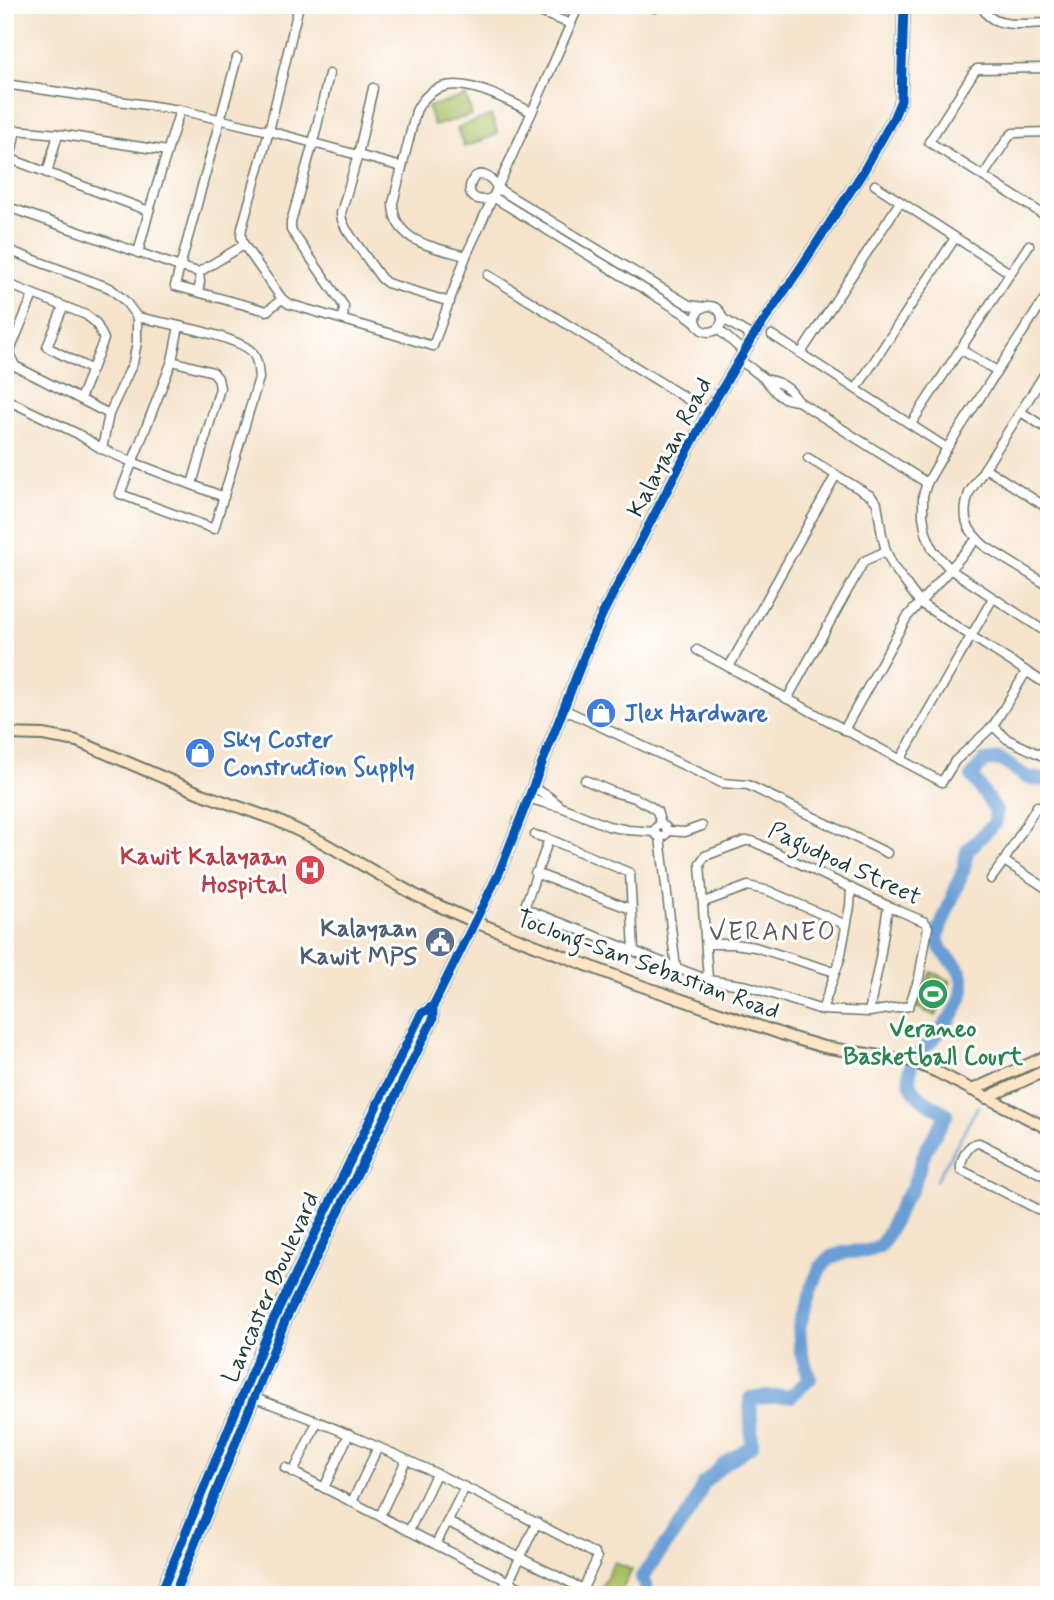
<svg xmlns="http://www.w3.org/2000/svg" width="1054" height="1600" font-family="Mynerve,sans-serif">
	<style>
		.green { fill: #a9bf63; stroke: #647e4c; stroke-width: 2 }
		.lines { fill: none; stroke-linecap: round; stroke-linejoin: round }
		.stream { stroke: #679ed5; stroke-width: 2.5 }
		.river { stroke: #679ed5; stroke-width: 14 }
		.street-casing { stroke: #6a7769; stroke-width: 11 }
		.secondary-casing { stroke: #6a7769; stroke-width: 14 }
		.street { stroke: #fff; stroke-width: 8 }
		.secondary { stroke: #fde5c5; stroke-width: 10 }
		.cycleway-casing { stroke: #fff; stroke-width: 13 }
		.cycleway { stroke: #0057b8; stroke-width: 9 }
		.labels { text-anchor: middle; stroke-width: 6; stroke-linejoin: round; paint-order: stroke }
		.street-label { font-size: 24px; fill: #1f3d34; stroke: #fff }
		.shop-label { font-size: 24px; font-weight: bold; fill: #366cbe; stroke: #fff; text-anchor: start }
		.health-label { font-size: 24px; font-weight: bold; fill: #be3a42; stroke: #fff; text-anchor: end }
		.service-label { font-size: 24px; font-weight: bold; fill: #4e5e75; stroke: #fff; text-anchor: end }
		.leisure-label { font-size: 24px; font-weight: bold; fill: #27864d; stroke: #fff }
		.neighbourhood-label { font-size: 26px; letter-spacing: 2px; fill: #605c61; stroke: #fff }
	</style>
	<rect width="100%" height="100%" fill="#fff"/>
	<filter id="ink" filterUnits="userSpaceOnUse"><feTurbulence type="fractalNoise" baseFrequency=".0143" numOctaves="2"/><feDisplacementMap in="SourceGraphic" scale="14" xChannelSelector="R" yChannelSelector="G"/><feConvolveMatrix kernelMatrix="1 2 1 2 8 2 1 2 1" color-interpolation-filters="sRGB"/></filter>
	<filter id="wash" filterUnits="userSpaceOnUse"><feTurbulence type="fractalNoise" baseFrequency=".00686" numOctaves="4" result="noise"/><feDisplacementMap in="SourceGraphic" scale="28" xChannelSelector="R" yChannelSelector="G"/><feGaussianBlur stdDeviation="1.57" result="paint"/><feColorMatrix in="noise" values="0 0 0 0 0 0 0 0 0 0 0 0 0 0 0 0 0 1.4 0 .05"/><feComposite in="paint" operator="in"/></filter>
	<g filter="url(#wash)">
		<rect width="100%" height="100%" fill="#f5e3cb"/>
		<g class="green">
			<path d="M466,96L472,115L434,126L428,107Z"/>
			<path d="M491,115L498,134L464,147L457,128Z"/>
			<path d="M931,972L951,981L936,1016L916,1007Z"/>
			<path d="M614,1562L632,1570L619,1595H608L600,1591Z"/>
		</g>
		<g class="lines">
			<path class="stream" d="M936,1181L978,1106"/>
			<g class="river">
				<path d="M921,1051C938,1034 974,1000 960,972C956,963 944,956 940,947C938,943 938,939 937,936L964,868L967,851L995,823L996,811L972,776L984,761L1000,759L1026,777L1049,781"/>
				<path d="M648,1595L642,1577L692,1509L703,1484L723,1465L752,1445L750,1398L791,1396L810,1379L801,1353L799,1327L811,1289L820,1268L831,1257L846,1252L868,1251L879,1247L886,1237L903,1201L912,1189L926,1149L947,1114C926,1102 903,1092 911,1064"/>
			</g>
		</g>
	</g>
	<g filter="url(#ink)">
		<g class="lines">
			<g class="street-casing">
				<g id="street">
					<path d="M299,5L269,131L242,228L241,236L244,245L282,299L289,304L433,346L466,256L532,112L579,5"/>
					<path d="M522,5L571,24"/>
					<path d="M649,5L655,8"/>
					<path d="M982,5C989,31 1028,23 1049,23"/>
					<path d="M1049,68L977,69L974,72L929,142L1049,218"/>
					<path d="M329,74L313,143L291,222V230L344,306L343,319"/>
					<path d="M5,84L180,110L269,131L402,167"/>
					<path d="M373,88L358,155L341,213L342,220L346,229L381,278L387,283L450,302"/>
					<path d="M8,158L149,211"/>
					<path d="M10,159L16,130L58,134L167,151"/>
					<path d="M47,173L58,134"/>
					<path d="M983,176L1008,138L1013,133L1049,132"/>
					<path d="M875,185L1010,273"/>
					<path d="M5,206L180,267L237,58"/>
					<path d="M5,249L110,288L125,301L137,317V342L133,363L109,414L102,449"/>
					<path d="M138,253L149,211L180,110"/>
					<path d="M466,256C437,248 393,243 393,203L416,111C441,61 496,96 532,112"/>
					<path d="M199,272L244,245"/>
					<path d="M5,275L13,251"/>
					<path d="M488,275L708,412"/>
					<path d="M5,283L86,315L96,323L104,339L80,399"/>
					<path d="M198,292L200,282L199,272L180,267L175,286L267,311L282,299"/>
					<path d="M1049,292L947,448L927,483L923,495V516L926,533L933,550L951,570L1049,634"/>
					<path d="M33,295L9,353L15,366L109,414"/>
					<circle cx="709" cy="319" r="13"/>
					<path d="M63,307L47,347L92,370"/>
					<path d="M137,317C161,322 238,336 252,352C258,360 258,368 259,378L214,529L120,494L172,361L179,326"/>
					<path d="M722,318L753,337"/>
					<path d="M697,323L685,314L493,197C482,203 465,199 471,183C477,167 493,177 497,188L689,305L704,307"/>
					<path d="M718,329L744,352"/>
					<path d="M772,335L947,448"/>
					<path d="M960,349L997,371"/>
					<path d="M801,353L900,202"/>
					<path d="M739,360C747,365 755,371 762,377C777,390 774,399 798,401"/>
					<path d="M172,361L213,372L218,378L220,388L192,484"/>
					<path d="M1049,367L969,493C961,518 966,530 986,547L1049,586"/>
					<path d="M765,379C780,382 790,387 798,401L927,483"/>
					<path d="M856,389L955,238"/>
					<path d="M5,399L78,434L102,449L132,462L224,497"/>
					<path d="M1021,412L1049,430"/>
					<path d="M911,424L1029,245"/>
					<path d="M808,458L871,496L877,503L882,535L886,551L893,566L920,603L1049,686"/>
					<path d="M985,468L1049,509"/>
					<path d="M697,650L942,782L955,761L993,726L1026,672"/>
					<path d="M729,667L836,475"/>
					<path d="M787,699L864,561L886,551"/>
					<path d="M563,709L722,783L748,785L887,853"/>
					<path d="M993,726L1007,739L1049,759"/>
					<path d="M844,730L907,617L977,539"/>
					<path d="M900,760L993,598"/>
					<path d="M585,780L613,792L635,798L650,806L657,811L661,824"/>
					<path d="M532,787L548,796L559,805"/>
					<path d="M528,798L544,803L561,807L608,826L628,830L655,832"/>
					<circle cx="661" cy="831" r="6"/>
					<path d="M667,831L685,832L702,826"/>
					<path d="M535,835L549,839L630,873L634,951"/>
					<path d="M660,837L676,968"/>
					<path d="M549,839L525,906L528,910L708,980L748,986L822,1010L869,1012L909,1006L919,978L928,927L925,922L888,906L763,846L752,841H745L705,856L700,863L708,980"/>
					<path d="M1004,861L1049,890"/>
					<path d="M535,873L631,909"/>
					<path d="M991,879L1004,861L1037,806L1049,814"/>
					<path d="M704,902L748,886L769,891L846,925"/>
					<path d="M706,944H734L755,947L835,972"/>
					<path d="M822,1010L840,959L850,906L851,888"/>
					<path d="M869,1012L880,958L888,906"/>
					<path d="M1049,1178L979,1143C968,1143 960,1160 961,1170L1049,1215"/>
					<path d="M255,1398C287,1410 319,1421 350,1435C434,1470 515,1511 595,1554L597,1558L596,1561L580,1595"/>
					<path d="M285,1468L535,1595"/>
					<path d="M293,1473L317,1422"/>
					<path d="M324,1488L349,1434"/>
					<path d="M352,1502L378,1447"/>
					<path d="M380,1516L406,1460"/>
					<path d="M448,1522L583,1589"/>
					<path d="M409,1531L436,1474"/>
					<path d="M436,1544L465,1487"/>
					<path d="M509,1581L537,1522"/>
				</g>
			</g>
			<g class="secondary-casing">
				<g id="secondary">
					<path d="M5,734L43,735L77,741L202,794L276,820L322,842L417,896L475,922L636,984L793,1038L824,1047L911,1061L937,1072L1049,1129"/>
					<path d="M972,1090L1049,1055"/>
					<path d="M986,1098L1049,1069"/>
					<path d="M160,1595L272,1323L421,1014L433,1006L499,873L589,644L603,613L708,412L753,337L799,270L863,172L893,119L901,100L904,5"/>
					<path d="M174,1595L285,1321L433,1019V1006"/>
				</g>
			</g>
			<use href="#street" class="street"/>
			<use href="#secondary" class="secondary"/>
			<g class="cycleway-casing">
				<g id="cycleway">
					<path d="M160,1595L272,1323L421,1014L433,1006L499,873L589,644L603,613L708,412L753,337L799,270L863,172L893,119L901,100L904,5"/>
					<path d="M174,1595L285,1321L433,1019V1006"/>
				</g>
			</g>
			<use href="#cycleway" class="cycleway"/>
		</g>
	</g>
	<defs>
		<g id="shop-disc" transform="scale(1.575)"><circle r="9.5" fill="#3f7fe0" stroke="#fff"/><path d="M-5-2.5h2.3a2.7 3.5 0 0 1 5.4 0H5L5.5 6h-11ZM-1.5-2.5h3a1.5 2.3 0 0 0-3 0Z" fill="#fff"/></g>
		<g id="hospital-disc" transform="scale(1.575)"><circle r="9.5" fill="#e0444e" stroke="#fff"/><path d="M-5-5h3v3.5h4V-5h3V5h-3V1.5h-4V5h-3Z" fill="#fff"/></g>
		<g id="civic-disc" transform="scale(1.575)"><circle r="9.5" fill="#5c6f8a" stroke="#fff"/><path d="M-.6-6.5H3V-4.5H.6V-3L4-1V1h2V6H-6V1h2V-1L-.6-3ZM-1.2 2.5V6h2.4V2.5Z" fill="#fff"/></g>
		<g id="stadium-disc" transform="scale(1.575)"><circle r="9.5" fill="#2e9e5b" stroke="#fff"/><path d="M0-5a6.5 5 0 1 0 0 10a6.5 5 0 1 0 0-10ZM-3.5-1.8h7v3.6h-7Z" fill="#fff"/></g>
	</defs>
	<g fill-rule="evenodd">
		<use href="#shop-disc" x="601" y="713"/>
		<use href="#shop-disc" x="200" y="753"/>
		<use href="#hospital-disc" x="310" y="870"/>
		<use href="#civic-disc" x="440" y="942"/>
		<use href="#stadium-disc" x="933" y="994"/>
	</g>
	<g class="labels">
		<g class="street-label">
			<text transform="translate(669 447) rotate(-62)" y="8">Kalayaan Road</text>
			<text transform="translate(845 863) rotate(25)" y="8">Pagudpod Street</text>
			<text transform="translate(648 964) rotate(20)" y="8">Toclong-San Sebastian Road</text>
			<text transform="translate(270 1287) rotate(-66)" y="8">Lancaster Boulevard</text>
		</g>
		<g class="shop-label">
			<text x="624" y="721">Jlex Hardware</text>
			<text x="223" y="747">Sky Coster<tspan x="223" dy="28">Construction Supply</tspan></text>
		</g>
		<g class="health-label">
			<text x="287" y="864">Kawit Kalayaan<tspan x="287" dy="28">Hospital</tspan></text>
		</g>
		<g class="service-label">
			<text x="417" y="936">Kalayaan<tspan x="417" dy="28">Kawit MPS</tspan></text>
		</g>
		<g class="leisure-label">
			<text x="933" y="1036">Veraneo<tspan x="933" dy="28">Basketball Court</tspan></text>
		</g>
		<g class="neighbourhood-label">
			<text x="773" y="940">VERANEO</text>
		</g>
	</g>
	<rect width="1054" height="1600" fill="none" stroke="#fff" stroke-width="28"/>
</svg>
